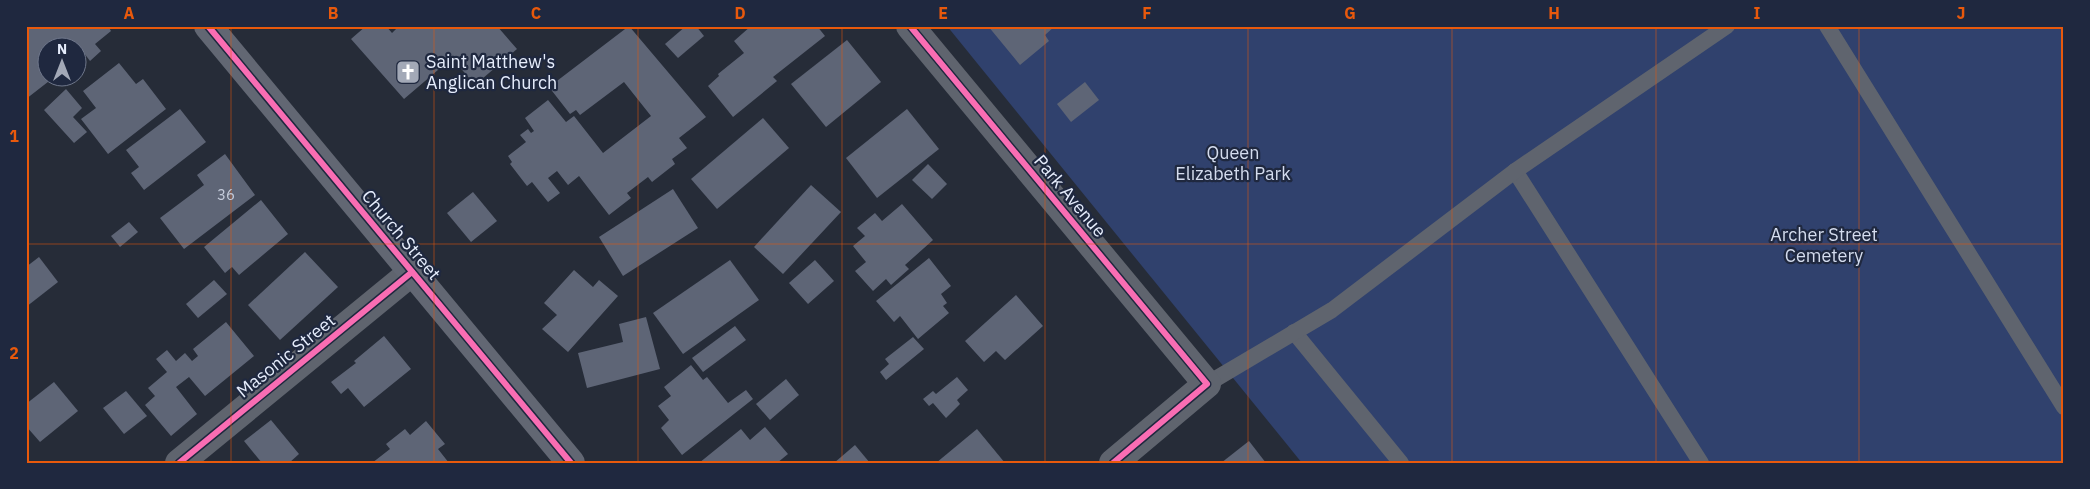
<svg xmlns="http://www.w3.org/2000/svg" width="2090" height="489" font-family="'IBM Plex Sans',sans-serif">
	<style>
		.green { fill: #30416d }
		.building { fill: #5e6576 }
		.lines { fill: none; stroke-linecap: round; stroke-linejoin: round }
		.lane { stroke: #5f646e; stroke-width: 16 }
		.street { stroke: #5f646e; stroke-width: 28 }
		.secondary { stroke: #626773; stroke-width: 28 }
		.cycleway-casing { stroke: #1f283f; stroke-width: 9 }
		.cycleway { stroke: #f96db3; stroke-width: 6 }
		.grid { fill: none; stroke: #e8590c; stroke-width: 1; stroke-opacity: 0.55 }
		.labels { text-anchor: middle; stroke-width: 4.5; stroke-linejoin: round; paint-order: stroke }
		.number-label { font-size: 15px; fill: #c4cbda }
		.poi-label { font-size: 18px; fill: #e6edfc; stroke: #1f283f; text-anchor: start }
		.park-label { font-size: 18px; fill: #d4dcee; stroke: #1f283f }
		.street-label { font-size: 18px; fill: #e6edfc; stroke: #1f283f }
		.neatline { fill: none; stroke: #e8590c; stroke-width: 2 }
		.grid-label { font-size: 16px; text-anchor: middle; font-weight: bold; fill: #e8590c }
	</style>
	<rect width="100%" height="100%" fill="#262c38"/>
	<path class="green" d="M947,26H2064V463H1302Z"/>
	<g class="building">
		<path d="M26,26H108L111,31L95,44L101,51L90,61L84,53L78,58V48H48V78H53L26,99Z"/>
		<path d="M366,26H386L392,33L399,26H497L517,49L475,85L452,58L404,99L351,39Z"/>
		<path d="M629,26L706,117L679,138L687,148L672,159L675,164L652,182L648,177L627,193L631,198L609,215L579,176L568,185L557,171L548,178L560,193L548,202L532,182L527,186L510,164L512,162L508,156L526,142L520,135L528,129L531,133L534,131L525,118L548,100L566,122L574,116L603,153L651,116L624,82L580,115L576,110L570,114L549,87Z"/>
		<path d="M686,26H696L704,36L678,58L665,44Z"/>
		<path d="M751,26H817L825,36L773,77L777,81L733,117L708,86L719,76L718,74L744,53L734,41Z"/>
		<path d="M988,26H1055L1045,35L1049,41L1020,65Z"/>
		<path d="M847,40L881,82L826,127L791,84Z"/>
		<path d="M119,63L136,84L143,79L166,109L108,154L81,119L96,108L83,91Z"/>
		<path d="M1085,82L1099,100L1071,122L1057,104Z"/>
		<path d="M66,89L82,108L73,117L87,132L74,143L44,110Z"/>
		<path d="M180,109L206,142L144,190L131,173L139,167L126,150Z"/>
		<path d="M907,109L939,149L877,198L846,158Z"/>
		<path d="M763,118L789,148L717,209L691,179Z"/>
		<path d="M225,154L255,195L184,249L160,218L204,185L197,175Z"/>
		<path d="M928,164L947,184L932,199L912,180Z"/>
		<path d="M811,185L841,212L783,274L754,247Z"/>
		<path d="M673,189L698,228L623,276L599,237Z"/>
		<path d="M473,192L497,221L471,242L447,213Z"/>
		<path d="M261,200L288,234L239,275L232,267L225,273L204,247Z"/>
		<path d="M902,204L933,240L905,265L909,269L891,285L886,279L873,291L855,271L866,262L853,246L865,236L857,228L875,213L882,221Z"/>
		<path d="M129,222L138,232L120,247L111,236Z"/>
		<path d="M305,252L338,287L280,340L248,305Z"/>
		<path d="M39,257L58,282L26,307V267Z"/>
		<path d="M929,258L951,286L941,294L947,303L943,306L949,313L918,339L900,316L894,322L876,301Z"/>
		<path d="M730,260L759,300L683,354L653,313Z"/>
		<path d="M815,260L834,281L808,304L789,283Z"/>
		<path d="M574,270L593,287L599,280L618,296L568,352L542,329L557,315L544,303Z"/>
		<path d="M214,280L227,294L198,318L186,304Z"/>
		<path d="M1016,295L1043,326L1005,360L996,351L984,362L965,341Z"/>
		<path d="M646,317L660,369L587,388L578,353L623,342L619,324Z"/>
		<path d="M226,322L254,356L205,396L189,377L176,387L197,414L171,436L145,405L155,396L148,388L167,372L156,359L167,350L176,361L185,353L192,361L198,356L193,349Z"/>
		<path d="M735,326L746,340L703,372L692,358Z"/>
		<path d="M384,336L411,369L364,407L348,388L341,394L331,382L356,363L354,361Z"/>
		<path d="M913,337L924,349L886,380L880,372L889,364L885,359Z"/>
		<path d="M691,365L703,380L707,377L728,403L746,390L753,399L682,455L661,428L669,420L658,406L671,396L664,387Z"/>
		<path d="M957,377L968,390L957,400L960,404L946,418L933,403L929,406L923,399L933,391L936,394Z"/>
		<path d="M786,379L799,395L770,420L756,404Z"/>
		<path d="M54,382L78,411L40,442L26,426V404Z"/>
		<path d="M126,391L147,416L124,434L103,408Z"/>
		<path d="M271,420L299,454L289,463H262L244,441Z"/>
		<path d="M426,421L445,444L438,449L449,463H372L390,449L386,444L405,429L410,435Z"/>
		<path d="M765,427L788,454L777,463H699L741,429L750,440Z"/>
		<path d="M977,429L1005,463H936Z"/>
		<path d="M1249,441L1266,463H1221Z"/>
		<path d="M855,445L870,463H834Z"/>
	</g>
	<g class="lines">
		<g class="lane">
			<path d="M1827,26L2064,407"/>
			<path d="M1515,171L1701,463"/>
			<path d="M1294,332L1401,463"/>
			<path d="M1207,384L1332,310L1515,171L1727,26"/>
		</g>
		<g class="street">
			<path d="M910,26L1207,384L1113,463"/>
			<path d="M179,463L412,272"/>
		</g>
		<path class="secondary" d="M208,26L571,463"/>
		<g class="cycleway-casing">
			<g id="cycleway">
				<path d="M208,26L571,463"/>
				<path d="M910,26L1207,384L1113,463"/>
				<path d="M179,463L412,272"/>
			</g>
		</g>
		<use href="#cycleway" class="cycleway"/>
	</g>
	<path class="grid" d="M231,26V463M434,26V463M638,26V463M842,26V463M1045,26V463M1248,26V463M1452,26V463M1656,26V463M1859,26V463M26,244H2064"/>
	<defs>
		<g id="church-square" transform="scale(1.25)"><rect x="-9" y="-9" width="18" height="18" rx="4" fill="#a3a9b7" stroke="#1f283f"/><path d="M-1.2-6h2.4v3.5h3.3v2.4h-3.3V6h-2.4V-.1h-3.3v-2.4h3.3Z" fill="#fff"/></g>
	</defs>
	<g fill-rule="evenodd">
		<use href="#church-square" x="408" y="72"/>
	</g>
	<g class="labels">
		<g class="number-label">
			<text x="226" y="200">36</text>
		</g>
		<g class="poi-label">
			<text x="426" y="68">Saint Matthew's<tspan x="426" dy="21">Anglican Church</tspan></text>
		</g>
		<g class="park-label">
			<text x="1233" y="159">Queen<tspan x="1233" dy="21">Elizabeth Park</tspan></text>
			<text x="1824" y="241">Archer Street<tspan x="1824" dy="21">Cemetery</tspan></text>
		</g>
		<g class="street-label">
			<text transform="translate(1070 196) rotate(50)" y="6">Park Avenue</text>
			<text transform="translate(401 235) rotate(50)" y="6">Church Street</text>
			<text transform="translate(286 356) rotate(-39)" y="6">Masonic Street</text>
		</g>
	</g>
	<rect width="2090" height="489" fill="none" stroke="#1f283f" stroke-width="55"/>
	<g transform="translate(62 62)"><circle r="24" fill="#1f283f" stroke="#6f778b"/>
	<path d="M0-4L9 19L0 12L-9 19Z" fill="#a3a9b7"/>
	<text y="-8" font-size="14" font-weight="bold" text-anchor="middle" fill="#e6edfc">N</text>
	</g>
	<rect x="28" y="28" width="2034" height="434" class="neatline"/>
	<g class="grid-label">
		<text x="129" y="19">A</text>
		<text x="333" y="19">B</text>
		<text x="536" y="19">C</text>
		<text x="740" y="19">D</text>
		<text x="943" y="19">E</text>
		<text x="1147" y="19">F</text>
		<text x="1350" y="19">G</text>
		<text x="1554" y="19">H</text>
		<text x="1757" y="19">I</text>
		<text x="1961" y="19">J</text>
		<text x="14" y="142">1</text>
		<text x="14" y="359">2</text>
	</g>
</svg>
